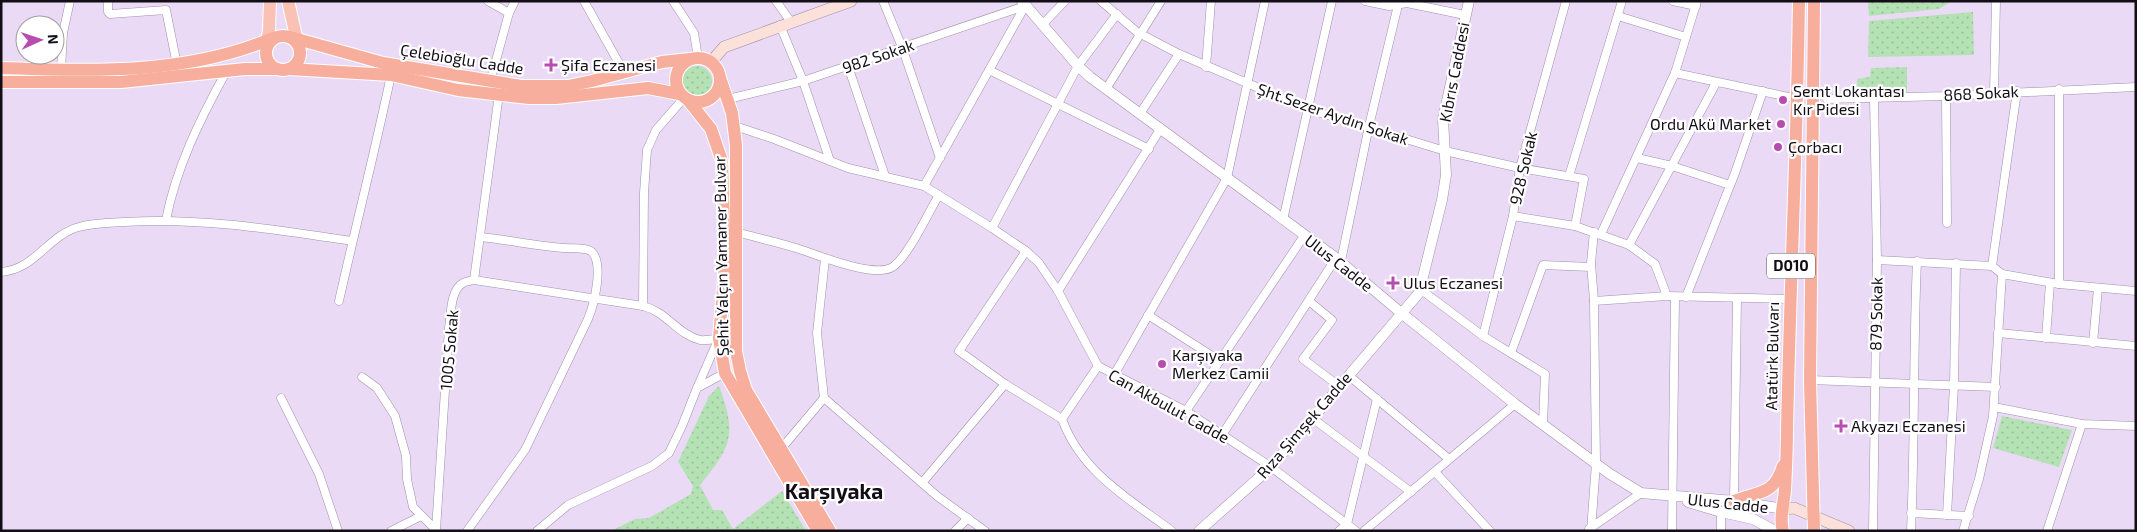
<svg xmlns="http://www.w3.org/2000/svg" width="2137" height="532" font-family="'Exo 2',sans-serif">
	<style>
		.grass { fill: url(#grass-dots) }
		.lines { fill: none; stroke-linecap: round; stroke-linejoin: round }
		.minor-casing { stroke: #a091aa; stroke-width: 9 }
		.tertiary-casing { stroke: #a091aa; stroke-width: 11 }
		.secondary-casing { stroke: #a091aa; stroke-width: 12 }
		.primary-casing { stroke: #fff; stroke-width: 14 }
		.trunk-casing { stroke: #fff; stroke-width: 14 }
		.minor { stroke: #fff; stroke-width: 8 }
		.tertiary { stroke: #fff; stroke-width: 10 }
		.secondary { stroke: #fce0da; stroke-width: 11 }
		.primary { stroke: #f9c2b5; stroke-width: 12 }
		.trunk { stroke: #f7ae9c; stroke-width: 12 }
		.poi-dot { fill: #b64daf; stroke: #fff; stroke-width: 2 }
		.labels { text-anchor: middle; stroke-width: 4.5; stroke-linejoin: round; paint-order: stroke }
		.shield { fill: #fff; stroke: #5a565c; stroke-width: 1 }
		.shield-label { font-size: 15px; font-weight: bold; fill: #130d16 }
		.street-label { font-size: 16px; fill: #130d16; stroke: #fff }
		.poi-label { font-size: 16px; fill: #130d16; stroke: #fff; text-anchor: start }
		.district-label { font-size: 21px; font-weight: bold; fill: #130d16; stroke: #fff }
	</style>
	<defs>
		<pattern id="grass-dots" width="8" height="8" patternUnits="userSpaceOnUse" patternTransform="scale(1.25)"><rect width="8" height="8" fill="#b5e2b4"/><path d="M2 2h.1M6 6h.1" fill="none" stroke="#9bc19a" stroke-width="1.8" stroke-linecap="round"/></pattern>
	</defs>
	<rect width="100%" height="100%" fill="#ebdaf6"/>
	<g class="grass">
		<path d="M1868,1H1952L1939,9L1869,16Z"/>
		<path d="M1973,12L1974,55L1868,57L1869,21Z"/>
		<circle cx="697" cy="81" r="15"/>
		<path d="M1907,67V92L1858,94L1857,79L1870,77L1871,68Z"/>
		<path d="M719,386C737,434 732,446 700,485L713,510H722L733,529L782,491L806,531H611L635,519L649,518L691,494L693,486L678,462L709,396Z"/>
		<path d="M2002,416L2072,430L2059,467L1993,448Z"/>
	</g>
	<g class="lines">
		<g class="minor-casing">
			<g id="minor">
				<path d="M108,1V12L110,14L166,10L177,65"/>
				<path d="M488,1L509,13"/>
				<path d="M584,1L624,72"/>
				<path d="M673,1L694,33L698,58"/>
				<path d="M776,1L791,22"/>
				<path d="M883,1L902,47L940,158"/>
				<path d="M1101,1L1137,32L1179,54L1308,109L1445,151L1520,168L1584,179L1575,226"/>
				<path d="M1365,1L1389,6L1407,3L1465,15"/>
				<path d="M1673,1L1696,6"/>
				<path d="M1618,16L1686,37"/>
				<path d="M780,25L803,81L830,161"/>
				<path d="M1042,25L1065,1"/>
				<path d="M848,66L885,176"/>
				<path d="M1206,67L1211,1"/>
				<path d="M61,70L63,33L70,1"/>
				<path d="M989,70L1149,149"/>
				<path d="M1675,73L1798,99"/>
				<path d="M490,82L509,13L515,1"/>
				<path d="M1106,89L1161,1"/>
				<path d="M1994,93L1996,1"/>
				<path d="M1946,96L1947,223"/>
				<path d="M728,99L803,81L1025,6"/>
				<path d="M1827,99L1946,96L2136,87"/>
				<path d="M1141,112L1179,54"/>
				<path d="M735,126L774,139L848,168L924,186L992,228L1026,251L1039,263L1058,291L1098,366L1186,411L1271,467L1356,531"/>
				<path d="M1637,158L1672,166L1730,185"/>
				<path d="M1569,176L1622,1"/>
				<path d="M924,186L1025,6"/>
				<path d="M1513,216L1575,226L1629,245L1655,264L1667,296"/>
				<path d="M166,220C176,168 200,119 226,72"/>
				<path d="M1283,220L1332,1"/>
				<path d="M992,228L1078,66L1117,14"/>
				<path d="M736,232C757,238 778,242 799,249C818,255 877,280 894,266C910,253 928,213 939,195"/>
				<path d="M1601,234L1675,73L1697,1"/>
				<path d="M1629,245L1716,83"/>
				<path d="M1026,251L959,351L1005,384L1062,419"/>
				<path d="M1877,260L1992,266L2002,274L2059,284L2136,291"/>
				<path d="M1341,261L1369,126L1399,1"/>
				<path d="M1992,266L2017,91"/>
				<path d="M1,272C35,270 48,235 79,227C93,223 110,223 124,222C201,217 277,230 352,241"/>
				<path d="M474,280L499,94"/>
				<path d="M2059,284V89"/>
				<path d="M1420,289L1483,336L1545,374L1543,424"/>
				<path d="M1058,291L1161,128"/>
				<path d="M1686,297L1735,173L1763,91"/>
				<path d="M339,301C356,225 375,151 391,75"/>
				<path d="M1309,301L1332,320L1303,359L1339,386"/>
				<path d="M1594,301L1667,296L1789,299"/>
				<path d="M643,306L644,193L647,150L656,130L684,98"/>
				<path d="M1148,315L1220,361"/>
				<path d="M1998,333L2136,346"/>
				<path d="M1483,336L1513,216L1520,168L1566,1"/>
				<path d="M2046,338L2050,283"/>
				<path d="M2093,343L2098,288"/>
				<path d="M1511,353L1543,265L1591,267"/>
				<path d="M1098,366L1062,419C1081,472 1129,499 1172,531"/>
				<path d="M1114,375L1227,178L1265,1"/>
				<path d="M1348,375L1449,459"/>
				<path d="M362,377L377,388L395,416L406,456L407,479L413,507L437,531"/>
				<path d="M1810,380L1996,387"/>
				<path d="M697,388L718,340"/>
				<path d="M281,398L319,474L338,531"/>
				<path d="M824,398L937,496L985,531"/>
				<path d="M1994,407L2082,424L2136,426"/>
				<path d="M1186,411L1304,236"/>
				<path d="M1312,418L1411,492"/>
				<path d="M1222,435L1336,258"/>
				<path d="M781,449L824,398L817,333L825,259"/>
				<path d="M1435,472L1490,531"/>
				<path d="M922,483L1005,384"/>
				<path d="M1734,501L1737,298"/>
				<path d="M1721,512V531"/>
				<path d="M1911,513L1969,516"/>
				<path d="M1947,515L1954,385L1956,263"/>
				<path d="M1589,529L1641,493"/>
				<path d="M436,530L449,328C451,316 450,290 463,283C466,281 471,281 474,280L643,306C667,312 677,334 700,340C705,341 713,339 719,338"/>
				<path d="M391,531L421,516"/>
				<path d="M467,531L525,450L588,319C594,305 604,265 592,252C586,247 573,249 565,248C537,246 509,240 481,237"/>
				<path d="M537,531L568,505L652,466L669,453L682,426L697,388L725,373"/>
				<path d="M955,531L968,518"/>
				<path d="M1339,531L1347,524L1377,399"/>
				<path d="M1364,531L1515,404"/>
				<path d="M1591,531L1596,463L1594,301L1591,263L1594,232"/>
				<path d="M1672,531L1675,297"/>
				<path d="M1873,531L1877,260L1874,98"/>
				<path d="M1911,531C1915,441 1913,351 1917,261"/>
				<path d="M1963,531L1979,479L1993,416L2002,274"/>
				<path d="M2047,531L2082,424"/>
			</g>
		</g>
		<g class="tertiary-casing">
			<g id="tertiary">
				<path d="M1022,1L1078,66L1090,77L1336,258L1400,312L1515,404L1610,474L1641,493L1734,501L1784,509"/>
				<path d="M1688,502L1721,512L1753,519L1775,531"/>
				<path d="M1199,531L1271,467L1419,293L1442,200L1446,175L1443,119L1469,1"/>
			</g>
		</g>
		<g class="secondary-casing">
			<g id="secondary">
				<path d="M711,62L724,47L851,1"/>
				<path d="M1784,509L1794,508L1849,531"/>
			</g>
		</g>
		<g class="primary-casing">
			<g id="primary">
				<path d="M288,1L298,45"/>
				<path d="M266,47L269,30L270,1"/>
			</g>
		</g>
		<g class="trunk-casing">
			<g id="trunk">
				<circle cx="283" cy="53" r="17"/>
				<path d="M290,37L383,63L521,86H568L592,81L662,62L690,59"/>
				<circle cx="698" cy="80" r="22"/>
				<path d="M1,68C95,71 185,75 273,38"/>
				<path d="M289,69L391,75L458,90L529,98H556L648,88L679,94"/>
				<path d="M720,78L732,113L736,145V351L740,371L746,390L830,531"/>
				<path d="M1,82H121L245,69H277"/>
				<path d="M688,100L711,129L722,161L725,265L719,338L725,373L818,531"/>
				<path d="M1734,501C1760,491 1774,495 1783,466"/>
				<path d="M1783,531C1779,518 1784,503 1785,490C1786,470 1787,450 1787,429C1790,287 1797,144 1799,1"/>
				<path d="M1814,531L1810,380L1814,1"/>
			</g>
		</g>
		<use href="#minor" class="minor"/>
		<use href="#tertiary" class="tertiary"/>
		<use href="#secondary" class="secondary"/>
		<use href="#primary" class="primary"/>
		<use href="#trunk" class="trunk"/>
	</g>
	<g class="poi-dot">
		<path d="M548.5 57.5h5v5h5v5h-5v5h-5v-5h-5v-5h5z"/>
		<circle cx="1783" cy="100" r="5"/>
		<circle cx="1781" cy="124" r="5"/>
		<circle cx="1778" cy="147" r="5"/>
		<path d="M1390.5 275.5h5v5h5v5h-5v5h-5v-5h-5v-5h5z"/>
		<circle cx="1162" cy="364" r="5"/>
		<path d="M1838.5 418.5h5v5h5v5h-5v5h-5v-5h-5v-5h5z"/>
	</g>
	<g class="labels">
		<rect class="shield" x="1767" y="253.5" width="48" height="25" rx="4"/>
		<g class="shield-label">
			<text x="1791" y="271">D010</text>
		</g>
		<g class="street-label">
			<text transform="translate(878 56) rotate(-19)" y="6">982 Sokak</text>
			<text transform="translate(462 59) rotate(9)" y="6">Çelebioğlu Cadde</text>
			<text transform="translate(1454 72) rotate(-79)" y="6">Kıbrıs Caddesi</text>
			<text transform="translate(1981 93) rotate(-3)" y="6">868 Sokak</text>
			<text transform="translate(1333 114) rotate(19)" y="6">Şht.Sezer Aydın Sokak</text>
			<text transform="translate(1523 168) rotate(-77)" y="6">928 Sokak</text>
			<text transform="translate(721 256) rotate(-91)" y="6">Şehit Yalçın Yamaner Bulvar</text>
			<text transform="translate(1339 263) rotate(38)" y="6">Ulus Cadde</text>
			<text transform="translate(1876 314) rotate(-89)" y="6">879 Sokak</text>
			<text transform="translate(449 350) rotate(-85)" y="6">1005 Sokak</text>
			<text transform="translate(1772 356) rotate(-89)" y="6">Atatürk Bulvarı</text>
			<text transform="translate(1169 406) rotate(29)" y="6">Can Akbulut Cadde</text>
			<text transform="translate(1304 425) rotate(-49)" y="6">Rıza Şimşek Cadde</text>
			<text transform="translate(1728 503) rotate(6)" y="6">Ulus Cadde</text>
		</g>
		<g class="poi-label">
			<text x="561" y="71">Şifa Eczanesi</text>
			<text x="1793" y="97">Semt Lokantası<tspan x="1793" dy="18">Kır Pidesi</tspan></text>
			<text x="1771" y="130" text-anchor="end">Ordu Akü Market</text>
			<text x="1788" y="153">Çorbacı</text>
			<text x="1403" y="289">Ulus Eczanesi</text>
			<text x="1172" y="361">Karşıyaka<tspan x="1172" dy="18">Merkez Camii</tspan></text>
			<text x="1851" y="432">Akyazı Eczanesi</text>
		</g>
		<g class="district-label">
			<text x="834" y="499">Karşıyaka</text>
		</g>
	</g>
	<rect width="2137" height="532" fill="none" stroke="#130d16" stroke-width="5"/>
	<g transform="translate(40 40) rotate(87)"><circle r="24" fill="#ffffff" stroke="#a19ea2"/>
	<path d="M0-4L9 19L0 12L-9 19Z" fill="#b64daf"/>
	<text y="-8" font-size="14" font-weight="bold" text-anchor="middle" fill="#130d16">N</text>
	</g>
</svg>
